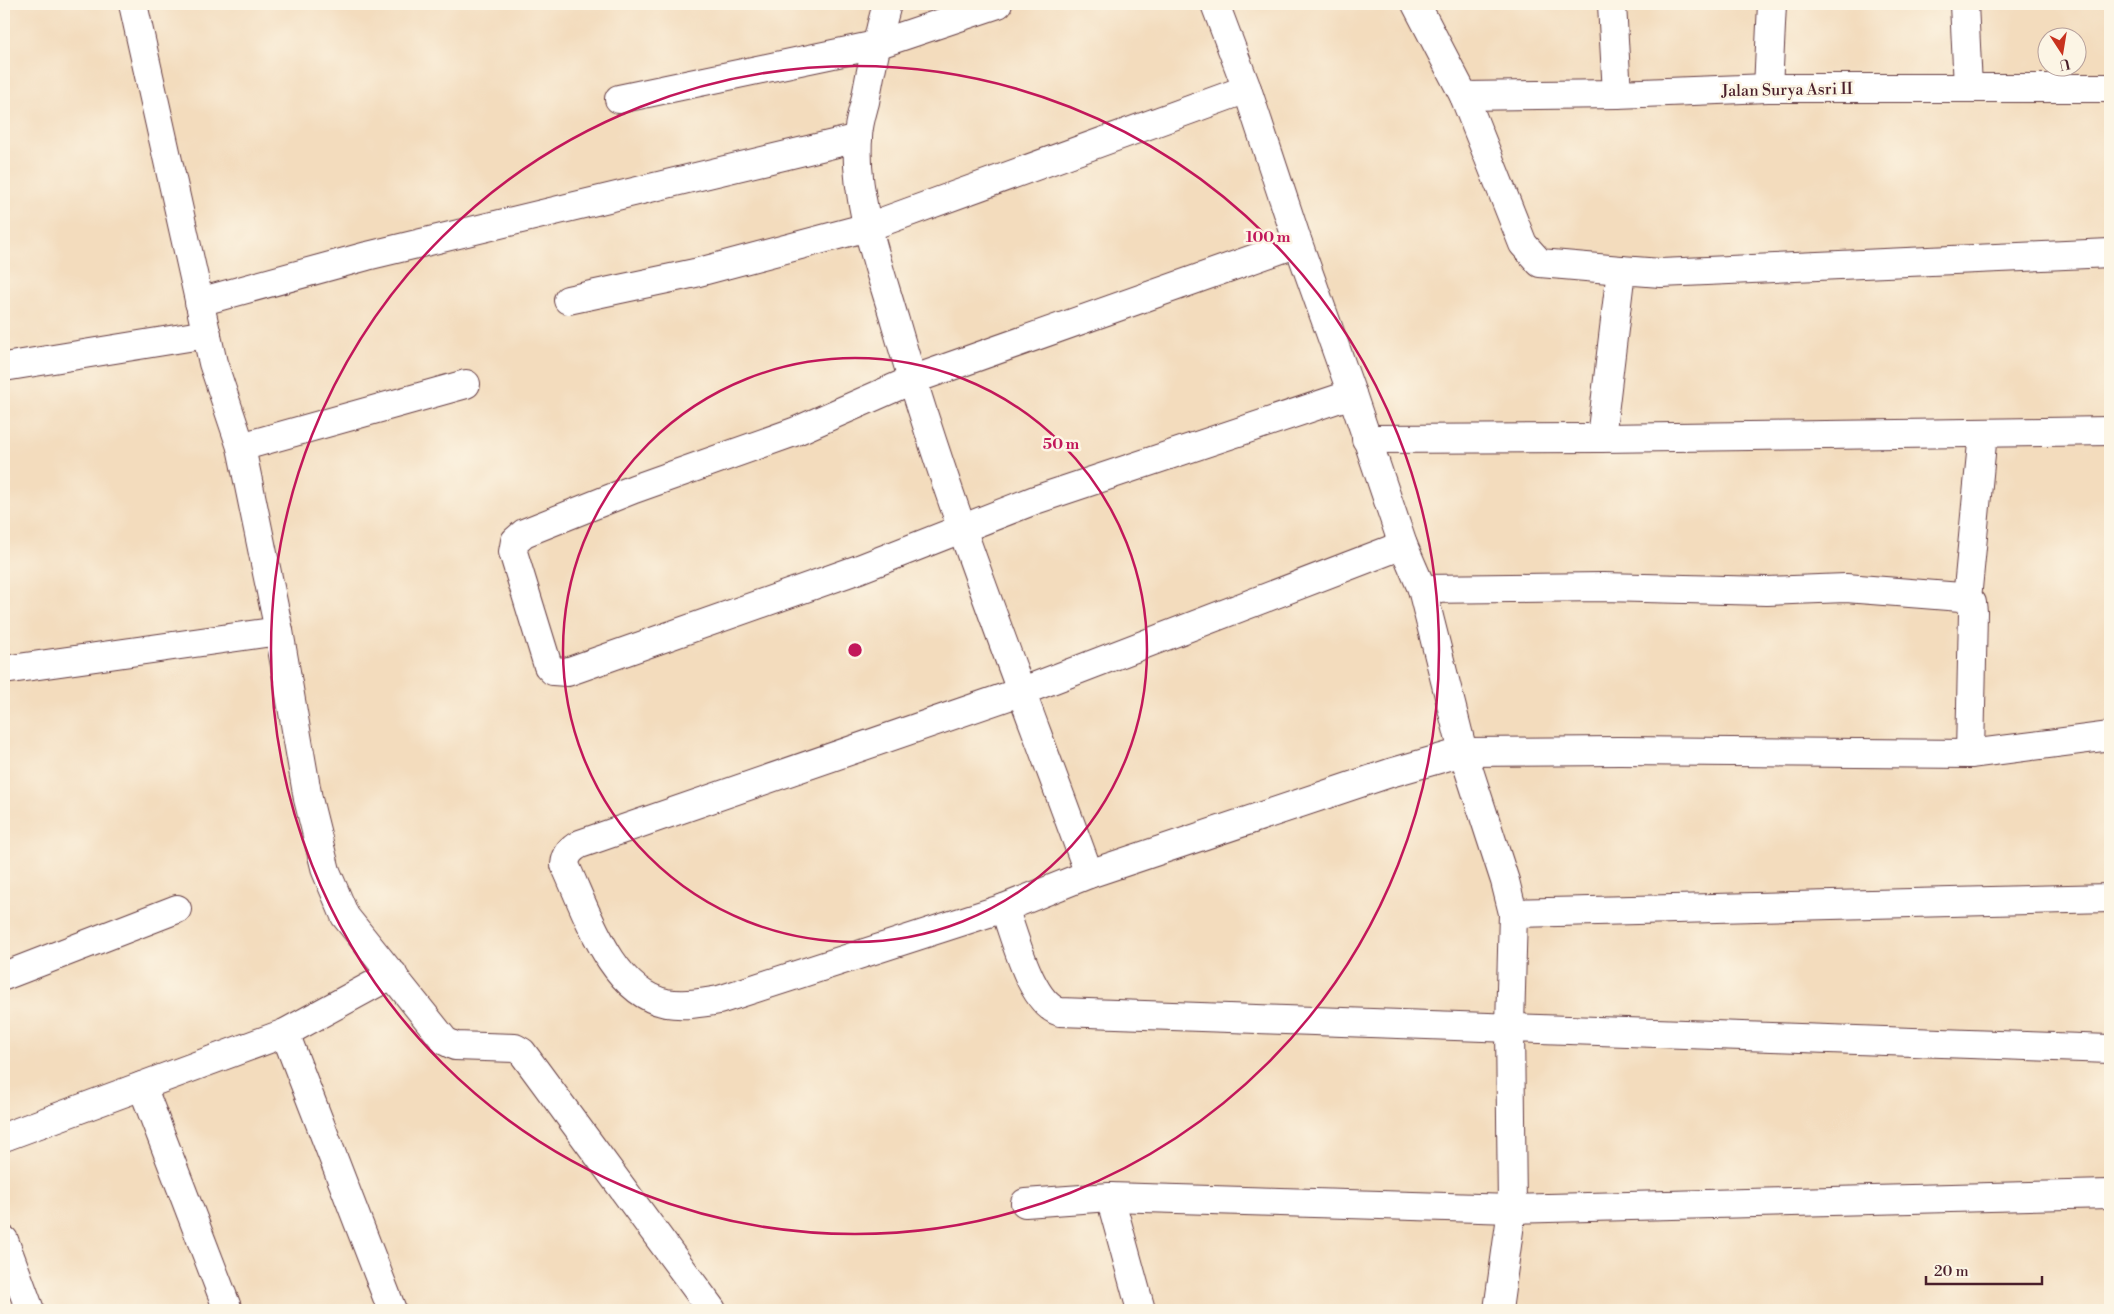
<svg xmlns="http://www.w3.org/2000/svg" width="2114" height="1314" font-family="'Libre Bodoni',serif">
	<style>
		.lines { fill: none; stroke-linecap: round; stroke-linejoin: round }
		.minor-casing { stroke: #633b41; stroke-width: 30 }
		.minor { stroke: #fff; stroke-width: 28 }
		.ring { fill: none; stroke: #c2185b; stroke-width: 2.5 }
		.labels { text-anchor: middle; stroke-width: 5; stroke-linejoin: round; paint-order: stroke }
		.street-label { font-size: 16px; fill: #4a1f2b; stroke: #fcf5e5 }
		.centre { fill: #c2185b; stroke: #fcf5e5; stroke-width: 2.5 }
		.ring-label { font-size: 15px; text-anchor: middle; font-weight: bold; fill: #c2185b; stroke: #fcf5e5; stroke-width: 5; stroke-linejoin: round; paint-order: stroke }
	</style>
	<rect width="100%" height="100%" fill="#fcf5e5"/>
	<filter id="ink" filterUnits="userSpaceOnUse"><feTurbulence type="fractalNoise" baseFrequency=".02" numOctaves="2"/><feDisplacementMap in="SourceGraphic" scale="10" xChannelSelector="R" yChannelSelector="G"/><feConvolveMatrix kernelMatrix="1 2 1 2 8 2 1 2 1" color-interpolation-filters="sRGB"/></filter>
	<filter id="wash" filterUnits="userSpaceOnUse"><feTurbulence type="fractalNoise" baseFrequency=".0096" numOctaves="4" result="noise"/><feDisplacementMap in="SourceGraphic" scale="20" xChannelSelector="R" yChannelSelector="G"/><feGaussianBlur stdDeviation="1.12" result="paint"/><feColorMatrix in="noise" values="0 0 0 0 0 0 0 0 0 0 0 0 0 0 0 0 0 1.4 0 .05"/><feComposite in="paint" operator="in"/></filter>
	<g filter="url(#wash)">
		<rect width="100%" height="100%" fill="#f3dcbd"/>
	</g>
	<g filter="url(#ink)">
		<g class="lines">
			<g class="minor-casing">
				<g id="minor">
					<path d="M133,4L213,363L241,447L279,631L308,799L326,871L345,916L445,1041L455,1046L515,1048L522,1052L712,1310"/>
					<path d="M887,4C878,36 871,69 865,102C862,113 858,126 858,138C854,199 878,263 895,321C949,509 1022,690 1089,874"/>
					<path d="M1215,4L1247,89L1298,243L1352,394L1403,545L1422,589L1463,752L1505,881L1513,913L1510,1027L1512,1209L1498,1310"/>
					<path d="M1416,4L1464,96L1523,244L1540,263L1621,270"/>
					<path d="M1612,4L1617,94"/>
					<path d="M1964,4L1968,87"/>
					<path d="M1768,88L1772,4"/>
					<path d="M1464,96L1617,94L1768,88H2110"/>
					<path d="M619,99L876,45L998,4"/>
					<path d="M1298,243L912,380L794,432L634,489L524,533L515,541L513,552L548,666L553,671L567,672L859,569L1035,500L1352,394"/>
					<path d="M568,300L695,273L868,227L1247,89"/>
					<path d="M199,302L367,256L858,138"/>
					<path d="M4,367L207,334"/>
					<path d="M1601,438L1621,270L1661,273L2110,253"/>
					<path d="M1366,439L1601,438L2110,431"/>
					<path d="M241,447L466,384"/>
					<path d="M1403,545L1023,691L580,844C571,849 566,854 565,865C586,910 611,992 666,1003C684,1006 702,1003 719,1000L1004,908L1089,874L1390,773L1463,752L1620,751L1970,754L2110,736"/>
					<path d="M1422,589L1603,587L1767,591L1846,588L1961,597L1972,603L1973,612L1970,754"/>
					<path d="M1967,599L1983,433"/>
					<path d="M4,670L279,631"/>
					<path d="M1004,908C1015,936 1030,1003 1060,1012L2110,1049"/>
					<path d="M1513,913L2110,898"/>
					<path d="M4,976L177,909"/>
					<path d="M285,1033L392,1310"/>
					<path d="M142,1086L228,1310"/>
					<path d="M4,1137L285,1033L393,974"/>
					<path d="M1110,1197L1141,1310"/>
					<path d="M1025,1203L1110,1197L1512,1209L2110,1194"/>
					<path d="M4,1240L30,1310"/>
				</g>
			</g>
			<use href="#minor" class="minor"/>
		</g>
	</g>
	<g class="ring">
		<circle cx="855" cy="650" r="292"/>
		<circle cx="855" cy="650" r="584"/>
	</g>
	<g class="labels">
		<g class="street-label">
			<text transform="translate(1787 89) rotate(-1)" y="6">Jalan Surya Asri II</text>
		</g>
	</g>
	<circle cx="855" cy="650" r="8" class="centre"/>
	<g class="ring-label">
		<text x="1268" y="242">100 m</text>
		<text x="1061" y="449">50 m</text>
	</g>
	<rect width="2114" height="1314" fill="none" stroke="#fcf5e5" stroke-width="20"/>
	<g transform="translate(2062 52) rotate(168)"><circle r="24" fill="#fcf5e5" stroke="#b59f9b"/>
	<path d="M0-4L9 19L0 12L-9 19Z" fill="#c8321e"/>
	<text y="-8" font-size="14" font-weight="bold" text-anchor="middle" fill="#4a1f2b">U</text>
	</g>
	<path d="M1926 1276v8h116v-8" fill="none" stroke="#4a1f2b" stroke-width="2.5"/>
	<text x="1934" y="1276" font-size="15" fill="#4a1f2b" stroke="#fcf5e5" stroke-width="4" paint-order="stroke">20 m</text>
</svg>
